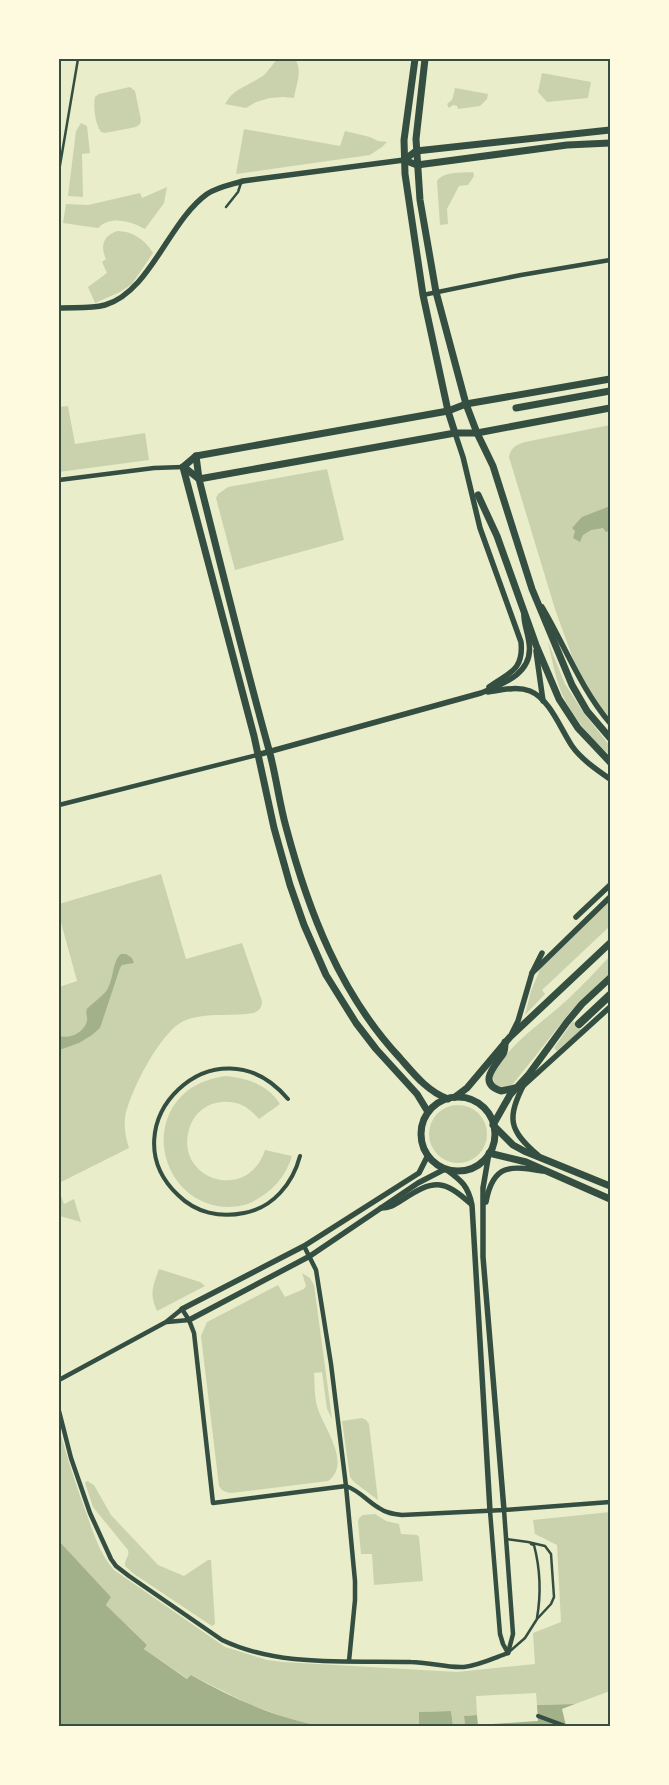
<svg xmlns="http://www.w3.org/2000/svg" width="669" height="1785" font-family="'PT Sans Narrow',sans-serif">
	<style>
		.green { fill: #cad2ad }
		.water { fill: #a3b18a }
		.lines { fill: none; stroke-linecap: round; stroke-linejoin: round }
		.service { stroke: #344e41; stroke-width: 2.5 }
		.pedestrian { stroke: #344e41; stroke-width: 4 }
		.minor { stroke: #344e41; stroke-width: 4.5 }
		.tertiary { stroke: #344e41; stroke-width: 5.5 }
		.secondary { stroke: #344e41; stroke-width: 7 }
		.trunk { stroke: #344e41; stroke-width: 8 }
		.neatline { fill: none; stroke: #344e41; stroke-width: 2 }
	</style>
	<rect width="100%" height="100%" fill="#e9edc9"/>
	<g class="green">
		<path d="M277,59H295C303,70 296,85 294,98L283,97L270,98L256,102L246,108L225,104C233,88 251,85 264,75C269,70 273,64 277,59Z"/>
		<path d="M542,73L591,82L588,98L547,102L538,92Z"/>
		<path d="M130,87L135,91L141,120L140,124L136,127L105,133L101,132C95,124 93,107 95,97L99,94Z"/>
		<path d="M455,88L488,94L487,99L480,106L458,109L457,106L453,105L449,108L447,104L452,100Z"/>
		<path d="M81,123L87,126L90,153L82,154L83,197L68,196L76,131Z"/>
		<path d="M244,129L340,146L345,131L370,137L378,141L387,142L382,147L370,155L236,174Z"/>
		<path d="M473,172L474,176L468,185L459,186L447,209L448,224L440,225L437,181C444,171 462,173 473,172Z"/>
		<path d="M167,187L164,203L145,229C131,221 110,215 98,228L63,223L66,204L88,205L140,193L142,198Z"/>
		<path d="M117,231C133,231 145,240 153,253L132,284L120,292L95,303L88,287L107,273L102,262L106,259C100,246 103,236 117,231Z"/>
		<path d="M68,406L75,444L145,433L149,460L59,472V407Z"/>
		<path d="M610,425V718L595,701L573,659L555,609L509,457C511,447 516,445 525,442Z"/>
		<path d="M327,469L344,540L235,570L216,498L218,494L228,487Z"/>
		<path d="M548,642L565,684L583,712L610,746V755C594,742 573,717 564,698C556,682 552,659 548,642Z"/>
		<path d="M161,874L186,959L242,943L262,1001C262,1007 260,1010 254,1013C231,1017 208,1012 186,1020C162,1028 129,1093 125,1118C124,1128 126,1139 129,1148L59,1183V987L77,981L59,915V904Z"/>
		<path d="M610,894V926L542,990L545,994L525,1015L531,991L541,967L584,919Z"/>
		<path d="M610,956V974L571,1011L513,1084L503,1089L496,1086L492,1076C507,1045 542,1023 567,1000C582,986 596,971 610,956Z"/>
		<path d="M573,1021L582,1030L557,1051L554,1048Z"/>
		<path d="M226,1076C248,1078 268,1085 280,1104L259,1119C247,1105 234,1099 216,1103C205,1105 195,1114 191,1124C169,1177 247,1206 265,1150L292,1156C286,1176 273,1191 254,1201C243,1207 229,1208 217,1206C164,1196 144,1126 187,1091C199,1082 212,1078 226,1076Z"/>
		<circle cx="458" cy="1134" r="29"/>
		<path d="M61,1196L64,1204L74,1199L81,1222L60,1216L59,1219V1198Z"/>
		<path d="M159,1269L200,1282L205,1286L157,1311C149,1294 153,1286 159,1269Z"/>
		<path d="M302,1273L310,1278L314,1285L332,1419L327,1409L322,1372L314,1373C315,1385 314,1398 318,1409C324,1428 352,1464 328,1481L231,1493C225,1492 222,1491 219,1486L201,1336L207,1322L278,1285L285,1297L304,1289L306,1286Z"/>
		<path d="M362,1418L366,1420L369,1424L378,1500L354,1482L350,1477L342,1421Z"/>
		<path d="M59,1428C67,1457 76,1486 87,1515C94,1535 100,1554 114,1570L225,1647L267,1660L283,1662L457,1672L535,1664L533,1633L561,1622L557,1545L535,1534L533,1520L610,1512V1691L575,1704L537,1705L536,1693L476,1696L477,1715L464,1716L465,1726H453L451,1711L419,1712V1726H320L298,1722L251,1705L191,1675L188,1679L144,1649L147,1645L106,1605L111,1597L59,1541Z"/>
		<path d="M87,1481L94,1485L111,1515L158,1565L184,1576L208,1560H211L215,1624L212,1626L134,1574L125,1566C124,1560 130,1556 128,1550L93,1507L85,1483Z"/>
		<path d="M375,1514L386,1521L399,1524L401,1534L417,1535L419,1537L423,1581L374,1585L372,1554H361L358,1522L359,1518L363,1515Z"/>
	</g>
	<g class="water">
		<path d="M610,506V531L606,532L603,528L591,530L583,535L580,542L573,538L575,531L572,528L582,517Z"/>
		<path d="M121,954H126L132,958L134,963L122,965L120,968L100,1028L92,1035L79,1043L62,1049L59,1048V1036C70,1039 84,1033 87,1021C88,1017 85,1013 87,1009C89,1006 103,996 107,990C114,979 112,961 121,954Z"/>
		<path d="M59,1541L111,1597L106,1605L147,1645L144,1649L187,1679L191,1675C232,1698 274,1717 320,1726H59Z"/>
		<path d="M575,1704L562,1709L566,1726H465L464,1716L477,1715L478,1725L538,1721L537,1705Z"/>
		<path d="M451,1711L453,1726H419V1712Z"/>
	</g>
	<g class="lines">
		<g class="service">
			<path d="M59,171L78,59"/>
			<path d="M226,207L238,192L241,183"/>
			<path d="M506,1539L528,1542L545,1546L551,1554L554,1597L551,1604L537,1619L525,1638L509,1652"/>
			<path d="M531,1544L534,1545C540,1568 541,1595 537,1618"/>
		</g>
		<g class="pedestrian">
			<path d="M288,1099C216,1014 105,1126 178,1195C196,1213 220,1218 244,1213C273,1208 293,1183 300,1156"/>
			<path d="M538,1716L565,1726"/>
		</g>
		<g class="minor">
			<path d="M423,295L521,275L610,260"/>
			<path d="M59,480L154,468L183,467"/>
			<path d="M59,805L257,755"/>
			<path d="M304,1246L316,1270L331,1364L346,1486L355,1581V1600L349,1661"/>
			<path d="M167,1322L189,1320"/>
			<path d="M59,1380L166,1322L182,1309L189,1320L194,1333L213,1503L346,1486C360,1491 367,1501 379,1508C386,1513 393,1514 402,1515L504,1510L610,1502"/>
			<path d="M59,1411L71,1458L90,1513L111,1559L116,1566L129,1576L222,1640C281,1668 348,1660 411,1662C428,1662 447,1668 464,1667C480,1665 494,1658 508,1653"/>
			<path d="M504,1510L513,1634L508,1653"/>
			<path d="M490,1511L500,1634L503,1644L508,1653"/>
		</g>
		<g class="tertiary">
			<path d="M59,308C74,307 90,309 105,305C150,292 169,221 207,194C218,187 230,185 243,181L404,160"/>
			<path d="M455,433L463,457L480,528L521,642C524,671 508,673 489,687"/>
			<path d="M542,607C565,646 581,689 610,723"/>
			<path d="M536,651L543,701"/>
			<path d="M488,692C501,690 517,686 530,691C550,699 561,730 572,746C581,759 597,770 610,779"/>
			<path d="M257,755L481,693C503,684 534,673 529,643C528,632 523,623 524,612"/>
			<path d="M576,917L610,885"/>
			<path d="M532,973L610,897"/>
			<path d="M512,1033L518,1021L532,973L542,953"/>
			<path d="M524,1084C507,1118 508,1130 538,1155"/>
			<path d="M523,1086L610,1007"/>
			<path d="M489,1153L483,1188V1257L504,1510"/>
			<path d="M447,1170C462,1181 468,1186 472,1205L490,1511"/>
			<path d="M486,1202C493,1163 511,1166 543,1171"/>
			<path d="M381,1208C390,1208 394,1205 402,1200C434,1179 443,1179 471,1204"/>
			<path d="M182,1309L304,1246L419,1173L428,1155"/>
			<path d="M189,1320L310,1256L418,1183L445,1169"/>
		</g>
		<g class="secondary">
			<path d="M415,59L404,140L405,174L423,295L448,411L455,433"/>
			<path d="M425,59L416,139L420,200L436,292L466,404L477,433L493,466L532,589L572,685L587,711L610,738"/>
			<path d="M404,160L416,151L610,130"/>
			<path d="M404,160L417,165L567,145L610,143"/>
			<path d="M516,408L610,391"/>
			<path d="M196,456L199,479C222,570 244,660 269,750C276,775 279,802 286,827C308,910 340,994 400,1058C414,1074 427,1091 448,1099"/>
			<path d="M183,467L254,736L274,828L290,885L304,925L326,975L356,1023L376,1049L417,1094L428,1112"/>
			<path d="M183,467L196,456L448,411L466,404L610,379"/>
			<path d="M184,467L199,479L455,433H477L610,408"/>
			<path d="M478,495L497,536L536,645L559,699L578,728L610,762"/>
			<path d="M505,1042C505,1047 505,1051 503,1054C495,1066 477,1083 501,1091L515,1088"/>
			<path d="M455,1097L467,1088L510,1037L610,943"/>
			<circle cx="458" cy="1134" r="37"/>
			<path d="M493,1125L510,1095L529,1074L567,1022L582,1004L610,978"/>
			<path d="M494,1126L513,1145L524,1151L610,1186"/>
			<path d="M489,1153L526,1162L610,1199"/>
		</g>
		<path class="trunk" d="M579,1024L610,995"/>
	</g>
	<rect width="669" height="1785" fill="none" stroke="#fefae0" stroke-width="120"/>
	<rect x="60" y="60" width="549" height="1665" class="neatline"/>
</svg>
